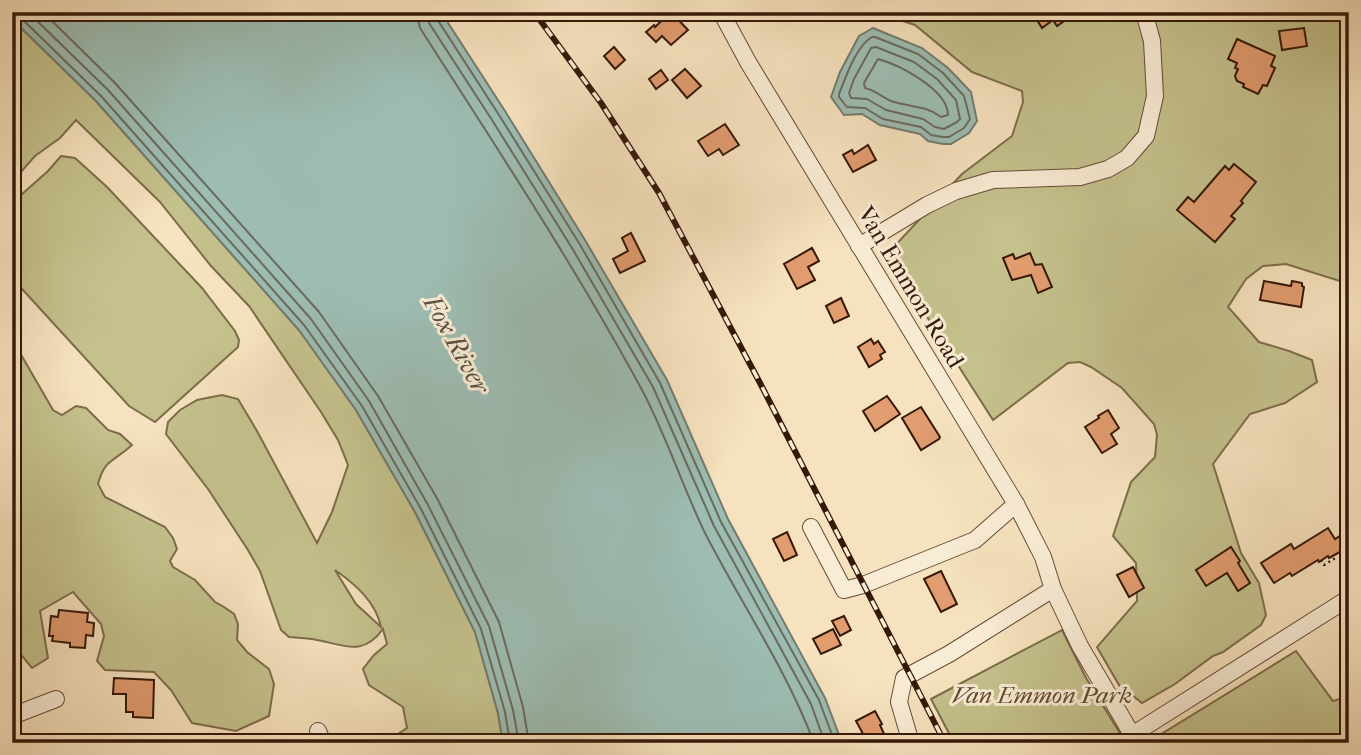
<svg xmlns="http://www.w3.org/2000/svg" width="1361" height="755" font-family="'IM FELL French Canon',serif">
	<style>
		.green { fill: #c4c18c; stroke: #7d6c4a; stroke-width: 2; fill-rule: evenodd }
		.water { fill: #9dbdb3; stroke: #747b6f; stroke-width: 2 }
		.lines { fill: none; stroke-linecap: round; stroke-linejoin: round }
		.shore { stroke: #6a6a5e; stroke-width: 2 }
		.building { fill: #e19c6f; stroke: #361808; stroke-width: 2 }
		.minor-casing { stroke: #664a36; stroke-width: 18 }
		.path { stroke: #361808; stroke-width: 2.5; stroke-dasharray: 2 3.5; stroke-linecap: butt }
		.minor { stroke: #f9ecd5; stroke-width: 16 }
		.rail-casing { stroke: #361808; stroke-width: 6 }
		.rail { stroke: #f9ecd5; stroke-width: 3.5; stroke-dasharray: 10; stroke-linecap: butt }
		.labels { text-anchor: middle; stroke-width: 6; stroke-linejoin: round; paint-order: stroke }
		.street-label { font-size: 24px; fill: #361808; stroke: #f9ecd5 }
		.park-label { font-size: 24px; font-style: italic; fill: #614b30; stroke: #f9ecd5 }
		.water-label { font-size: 26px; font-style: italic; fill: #5a5244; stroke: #f9ecd5 }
	</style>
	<rect width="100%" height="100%" fill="#f6e2be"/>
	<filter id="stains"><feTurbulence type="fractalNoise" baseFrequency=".00286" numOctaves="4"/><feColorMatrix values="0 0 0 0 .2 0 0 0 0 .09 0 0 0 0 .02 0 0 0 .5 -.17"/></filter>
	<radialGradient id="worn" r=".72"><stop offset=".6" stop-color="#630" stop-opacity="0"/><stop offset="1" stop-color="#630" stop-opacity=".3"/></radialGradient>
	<g class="green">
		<path d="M875,12H1349V284L1286,264L1263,266L1246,279L1228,307L1259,342L1289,351L1312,360L1317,382L1285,403L1250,414L1213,464L1241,553L1259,583L1266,615L1261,625L1223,652L1213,656L1175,684L1142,703L1119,685L1097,647L1137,601L1136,563L1113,536L1131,482L1155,457L1157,435L1154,424L1122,388L1091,367L1080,362L1068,363L993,420L887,254L962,174L1012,136L1023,102L1022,91L972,72L915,25Z"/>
		<path d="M12,19L96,101L299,330L356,410L415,512L475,632L498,713L503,743H384L407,728L403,707L369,685L363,669L374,655L387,644L383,629C363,657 344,645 317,640C308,638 298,638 289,637L281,630L260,571L248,550L208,489L166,434L168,422L180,410L197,400L222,395L238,399L257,431L317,543L332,512L348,465L338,440L321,412L249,306L211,266L160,202L76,120L60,138L35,156L12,182ZM335,570C355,584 376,602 381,627L356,604Z"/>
		<path d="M61,156L75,158L107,187L202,288L235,331L239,340L238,347L155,422L129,406L12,278V203L48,171Z"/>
		<path d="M12,339L53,410L62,415L76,406L86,408L108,430L120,434L132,445C114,462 105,458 98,484L105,497L165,527L173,538L177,549L170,561L173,567L195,580L215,602L224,607L234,614L238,624L237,640L247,652L269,669L274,684L269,716L236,731L192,723L171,690L154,672L105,670L97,661L104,636L101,624L73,592L40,611L48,658L32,668L12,644Z"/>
		<path d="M1062,630L1086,678L1126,743H954L931,699Z"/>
		<path d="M1296,651L1333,701L1349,696V743H1157L1155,738Z"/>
	</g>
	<g class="water">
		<path d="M12,12H441L505,111L585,240L667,380L728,519L825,698L842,743H503L498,713L475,632L415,512L356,410L299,330L96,101L12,19Z"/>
		<path d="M873,28L922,48L948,68L971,92L977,121L969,133L951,144H943L928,141L920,134L880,125L862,114L844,115L831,97L840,72L859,36Z"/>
	</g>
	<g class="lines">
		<g class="shore">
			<path d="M28,12L108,90L311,319L369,401L428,505L489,626L513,710L519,743"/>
			<path d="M43,12L115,83L319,312L378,396L438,500L499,622L523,707L529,743"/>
			<path d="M416,12L420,28C496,147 575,266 642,390C666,435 682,485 704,531C740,602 786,668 814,743"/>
			<path d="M427,12L429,23L492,120L572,248L653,387L714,526L811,704L825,743"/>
			<path d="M436,12L437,19L499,115L579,243L660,383L721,522L819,700L835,743"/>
			<path d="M12,15L20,17L101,96L304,325L362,406L421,509L481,629L505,712L510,743"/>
			<path d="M872,37H875L918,54L943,73L964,96L970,119L964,128L949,137H943L931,135L921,127L883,119L865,108L847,107L839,97V94C846,77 856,46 872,37Z"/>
			<path d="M876,47L914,62L937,79L956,100L960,119L957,122L944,129L935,127L923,119L886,110L867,99L851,98L849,93L854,79L871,48Z"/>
			<path d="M878,59C900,65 948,90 948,115L941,117C926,105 908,107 891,101C882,97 875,90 865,88L864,83Z"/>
		</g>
	</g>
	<g class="building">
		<path d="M671,12L688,30L671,45L662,36L656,42L646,32L654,25L655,27Z"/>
		<path d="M1032,12H1077L1057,26L1053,20L1042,28Z"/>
		<path d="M1304,28L1307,46L1282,50L1279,31Z"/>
		<path d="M1237,39L1275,56L1271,66L1275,68L1267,86L1263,85L1258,94L1243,87L1244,84L1237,81L1235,76L1238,69L1235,68L1237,63L1228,59Z"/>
		<path d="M614,47L625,60L615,69L604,56Z"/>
		<path d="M685,69L701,86L687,98L672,80Z"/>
		<path d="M661,70L668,80L656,89L649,79Z"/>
		<path d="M725,124L739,145L723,155L719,149L708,156L698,141Z"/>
		<path d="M868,145L876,160L853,172L843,155L852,150L854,154Z"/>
		<path d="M1234,164L1256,182L1241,201L1243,203L1231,216L1235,219L1215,242L1177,210L1188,197L1194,202L1225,166L1229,170Z"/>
		<path d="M631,233L645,261L620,273L613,259L628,251L622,238Z"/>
		<path d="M812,248L819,261L808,267L815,280L797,289L784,264Z"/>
		<path d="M1030,253L1035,265L1042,264L1052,287L1038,293L1031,275L1012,280L1003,258L1013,254L1015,259Z"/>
		<path d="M1264,281L1291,286L1292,281L1302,283V286L1304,287L1301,307L1260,300Z"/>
		<path d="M841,298L849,316L834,323L826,306Z"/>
		<path d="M871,339L874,344L878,341L885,352L880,355L882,359L869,367L858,347Z"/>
		<path d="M887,396L900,414L875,431L863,411Z"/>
		<path d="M921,407L940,437L939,439L921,450L902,418Z"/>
		<path d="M1108,410L1119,428L1111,434L1117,444L1102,453L1085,427L1099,418L1098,416Z"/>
		<path d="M1328,528L1335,539L1349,530V547L1329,558L1328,556L1319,562L1318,560L1292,576L1290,573L1274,583L1261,563L1291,544L1294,549Z"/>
		<path d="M787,532L797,555L784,561L773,539Z"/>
		<path d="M1231,547L1240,561L1238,563L1250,583L1238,591L1227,573L1206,586L1196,570Z"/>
		<path d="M1133,567L1144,588L1129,597L1117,575Z"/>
		<path d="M941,571L957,604L941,612L924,579Z"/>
		<path d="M59,610L88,613L87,622L94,623L93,636L86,635L85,648L70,647V643L52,641L53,636H49L51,616L58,617Z"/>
		<path d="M844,616L851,630L840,636L832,621Z"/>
		<path d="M833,629L841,645L821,654L813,639Z"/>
		<path d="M114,678L154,680L153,718L133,717V712H126V694H113Z"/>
		<path d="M875,711L882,724L880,725L885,736L872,743H868L856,721Z"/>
	</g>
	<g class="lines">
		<g class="minor-casing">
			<g id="minor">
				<path d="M721,12L748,62L1016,504L1043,557L1053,589L1080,646L1137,743"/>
				<path d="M859,246L927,205L956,191L993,180L1080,177L1108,169L1127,158L1146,136L1155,96L1152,41L1144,12"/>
				<path d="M811,527L844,590L863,585L975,540L1016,504"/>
				<path d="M12,716L56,699"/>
				<path d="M318,731L323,743"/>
				<path d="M1132,735L1349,598"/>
				<path d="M911,743L899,702L904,678L949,654L1053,589"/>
			</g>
		</g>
		<path class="path" d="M1321,560L1324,565L1337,557"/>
		<use href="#minor" class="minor"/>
		<g class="rail-casing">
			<path id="rail" d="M534,12L601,103L659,193L760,383L945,743"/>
		</g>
		<use href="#rail" class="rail"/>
	</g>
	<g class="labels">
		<g class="street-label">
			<text transform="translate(911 287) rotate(59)" y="8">Van Emmon Road</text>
		</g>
		<g class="park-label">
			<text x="1042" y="703">Van Emmon Park</text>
		</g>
		<g class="water-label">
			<text transform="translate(457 344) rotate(61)" y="9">Fox River</text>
		</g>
	</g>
	<rect width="1361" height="755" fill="none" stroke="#f6e2be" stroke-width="42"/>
	<rect x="14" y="14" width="1333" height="727" fill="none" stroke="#361808" stroke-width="3.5"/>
	<rect x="21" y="21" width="1319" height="713" fill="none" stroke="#361808" stroke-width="2"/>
	<rect width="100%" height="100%" filter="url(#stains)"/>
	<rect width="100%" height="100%" fill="url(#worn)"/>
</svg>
